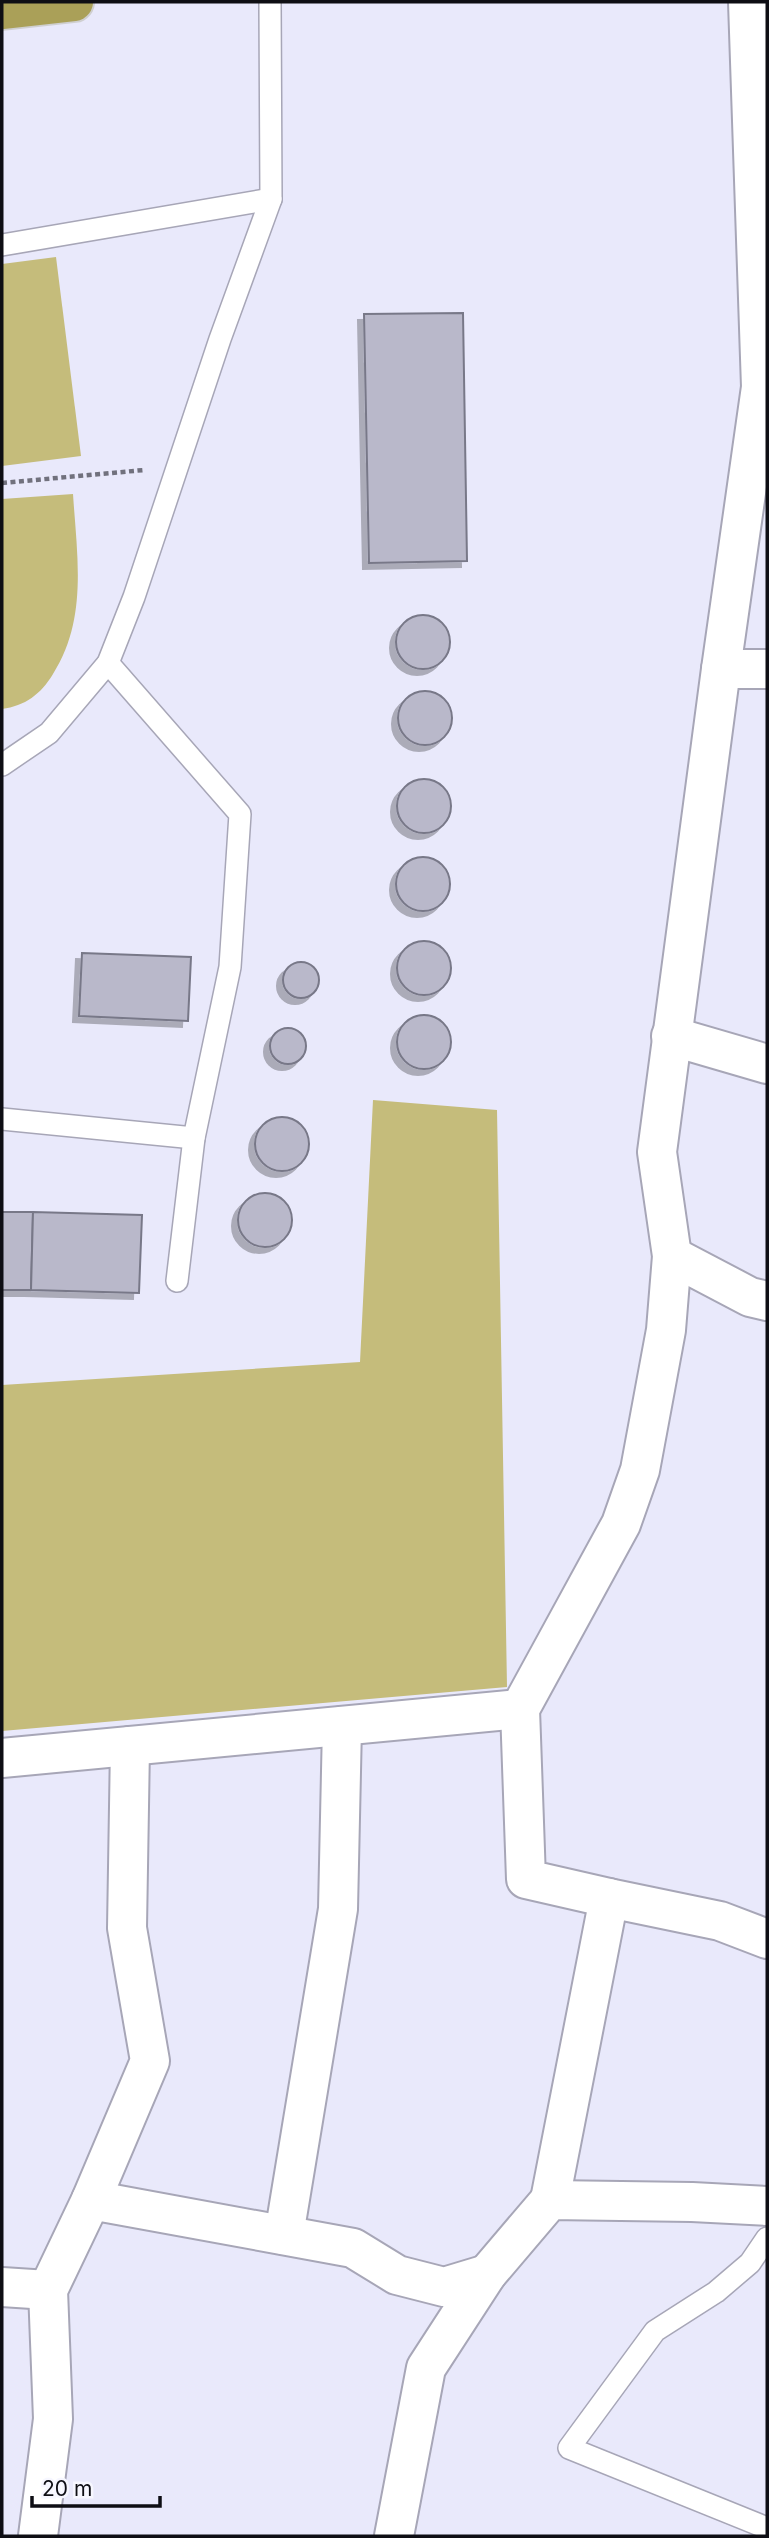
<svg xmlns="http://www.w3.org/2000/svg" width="769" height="2538" font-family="Inter,sans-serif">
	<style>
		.green { fill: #c5bc7b }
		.building { fill: #b9b8ca; stroke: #787888; stroke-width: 2; filter: url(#shadow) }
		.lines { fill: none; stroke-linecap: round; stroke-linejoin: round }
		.service-casing { stroke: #a7a6b7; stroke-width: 24 }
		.minor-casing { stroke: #a7a6b7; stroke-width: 42 }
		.trunk-casing { stroke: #cfcfd0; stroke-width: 42 }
		.path { stroke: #71717d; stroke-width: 4.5; stroke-dasharray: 5 3.5; stroke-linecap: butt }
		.service { stroke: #fff; stroke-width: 21 }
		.minor { stroke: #fff; stroke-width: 38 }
		.trunk { stroke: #aaa058; stroke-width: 38 }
	</style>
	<defs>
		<filter id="shadow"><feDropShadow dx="-6" dy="6" stdDeviation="0" flood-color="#0004"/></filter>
	</defs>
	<rect width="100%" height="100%" fill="#e9e9fb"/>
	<g class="green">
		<path d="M56,257L81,456L2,466V264Z"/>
		<path d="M73,494C77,556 88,619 53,674C41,694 25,706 2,709V499Z"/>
		<path d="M373,1100L497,1110L507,1687L2,1731V1385L360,1362Z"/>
	</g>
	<g class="building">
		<path d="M463,313L467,561L369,563L364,314Z"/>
		<circle cx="423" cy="642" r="27"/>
		<circle cx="425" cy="718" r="27"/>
		<circle cx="424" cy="806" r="27"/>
		<circle cx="423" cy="884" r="27"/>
		<circle cx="424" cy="968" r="27"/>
		<path d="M82,953L191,957L188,1021L79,1016Z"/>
		<circle cx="301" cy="980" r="18"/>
		<circle cx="424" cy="1042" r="27"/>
		<circle cx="288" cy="1046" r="18"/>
		<circle cx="282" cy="1144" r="27"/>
		<circle cx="265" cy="1220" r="27"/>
		<path d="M2,1212H33L31,1290H2Z"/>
		<path d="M33,1212L142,1215L139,1293L31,1290Z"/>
	</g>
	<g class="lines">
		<g class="service-casing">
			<g id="service">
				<path d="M2,245L271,199"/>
				<path d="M108,663L240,814L230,967L194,1138L177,1281"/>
				<path d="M2,765L49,733L108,663L134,597L220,339L271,199L270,2"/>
				<path d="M2,1119L194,1138"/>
				<path d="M767,2238L750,2263L716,2292L655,2331L569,2448L767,2528"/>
			</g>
		</g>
		<g class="minor-casing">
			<g id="minor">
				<path d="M721,669H767"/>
				<path d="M671,1036L767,1064"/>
				<path d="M672,1256L750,1297L767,1301"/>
				<path d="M2,1758L520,1709"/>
				<path d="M609,1898L720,1921L767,1939"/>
				<path d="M91,2200L150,2061L127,1928L130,1746"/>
				<path d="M550,2200L609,1898L526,1879L520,1709L621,1524L640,1470L666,1330L672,1256L657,1152L721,669L761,387L748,2"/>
				<path d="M284,2235L338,1909L342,1726"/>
				<path d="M2,2287L48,2290"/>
				<path d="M38,2536L53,2419L48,2290L91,2200L353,2248L397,2275L444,2287L487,2274"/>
				<path d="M394,2536L426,2368L487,2274L550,2200L692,2202L767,2206"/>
			</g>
		</g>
		<g class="trunk-casing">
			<path id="trunk" d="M2,10L74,2"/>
		</g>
		<path class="path" d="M2,483L144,470"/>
		<use href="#service" class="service"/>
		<use href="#minor" class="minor"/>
		<use href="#trunk" class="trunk"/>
	</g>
	<rect width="769" height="2538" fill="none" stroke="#0e0e14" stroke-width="7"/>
	<path d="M32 2496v10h128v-10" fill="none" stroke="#0e0e14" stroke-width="3.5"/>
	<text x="42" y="2496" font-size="21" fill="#0e0e14" stroke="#f7f7ff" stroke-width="5" paint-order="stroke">20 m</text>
</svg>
